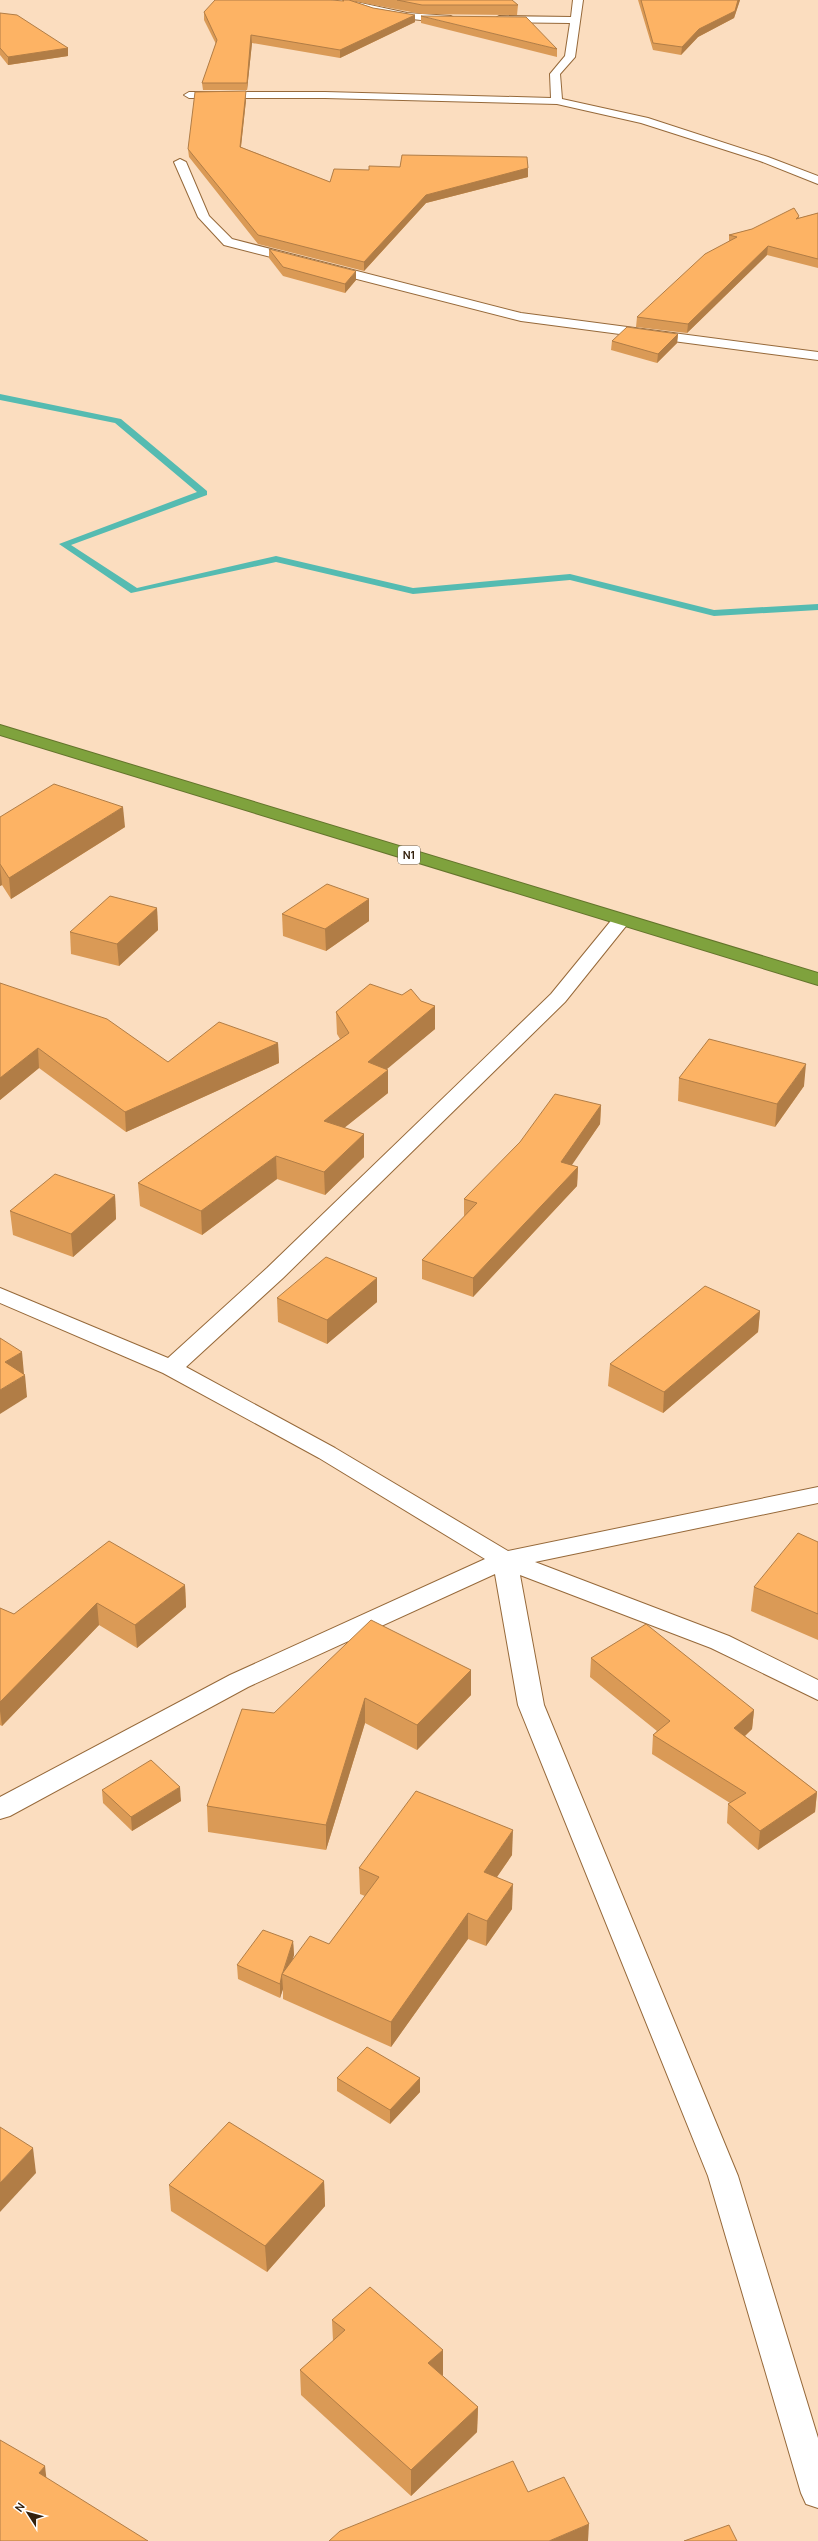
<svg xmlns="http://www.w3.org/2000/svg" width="818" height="2541" font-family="Manrope,sans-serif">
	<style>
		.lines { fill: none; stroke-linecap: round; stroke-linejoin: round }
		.stream { fill: #55bbb1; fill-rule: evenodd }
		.minor-casing { stroke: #96693a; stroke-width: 2 }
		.highway-casing { stroke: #64742c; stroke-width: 2 }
		.minor { fill: #fff; fill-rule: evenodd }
		.highway { fill: #7fa23d; fill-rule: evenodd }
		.wall { fill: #da9a56 }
		.shaded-wall { fill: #b17d46 }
		.building { fill: #fdb364; stroke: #b17d46 }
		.labels { text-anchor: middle; stroke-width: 3.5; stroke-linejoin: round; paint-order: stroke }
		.shield { fill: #fff; stroke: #706355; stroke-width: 1 }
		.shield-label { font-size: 11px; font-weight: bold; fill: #33200c }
	</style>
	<rect width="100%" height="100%" fill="#fbddbf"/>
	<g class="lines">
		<path class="stream" d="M0,394L121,419L207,491V495L71,545L137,588L276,556L413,588L570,574L714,610L818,604V610L714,616L570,580L413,594L276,562L131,593L59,544L197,492L115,423L0,400Z"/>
		<g class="minor-casing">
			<g id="minor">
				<path d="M331,0H347L407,13L451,16L456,19L451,22C431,22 343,13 331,0Z"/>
				<path d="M573,0H583L575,57L560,74L562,99L648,118L768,157L818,176V184L760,161L641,123L557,104L325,98H189L184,95L189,92H325L551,98L550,74L565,56L570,23L499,22L494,19L499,16L571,17Z"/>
				<path d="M180,159L186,162L209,216L232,239L521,313L818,352V360L521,321L224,245L198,217L174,162Z"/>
				<path d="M621,915L628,917L630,921L565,1002L283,1278L186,1367L335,1448L508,1551L818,1487V1503L535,1562L729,1636L818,1680V1700L711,1648L520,1575L544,1705L738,2176L818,2438V2508L806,2504L801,2493L708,2176L518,1705L495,1574L248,1687L10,1816L0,1819V1797L230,1675L485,1559L319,1458L163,1373L0,1303V1288L168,1358L267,1268L551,994L614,917Z"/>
			</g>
		</g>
		<g class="highway-casing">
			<path id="highway" d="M0,725L818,973V985L0,735Z"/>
		</g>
		<use href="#minor" class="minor"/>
		<use href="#highway" class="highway"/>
	</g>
	<g class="wall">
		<path d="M342,0H512L518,5L517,15L422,14L353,1L373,8L415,15V22L340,58L252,43L247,90H203L202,83L216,44L204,20V12L342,1Z"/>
		<path d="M638,0H740L734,18L698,37L681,55L653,50Z"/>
		<path d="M0,13L68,48V56L8,65L0,55Z"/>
		<path d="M421,16L557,49V57L421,23Z"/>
		<path d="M246,100L241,147L330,182L369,170L528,168V177L426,203L364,271L258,244L189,157L188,149Z"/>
		<path d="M818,213V268L767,255L687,333L636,327L637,317L729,241V235L752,229L799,216V218Z"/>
		<path d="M269,249L356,280L345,293L283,276L269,258Z"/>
		<path d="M678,334L677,343L657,363L611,350L612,341Z"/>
		<path d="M0,817L125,827L11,899L2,885L0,886Z"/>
		<path d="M369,899V921L326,951L283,936L282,914Z"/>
		<path d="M157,908L158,930L119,966L71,954L70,932Z"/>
		<path d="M0,983L168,1062L278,1043L279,1063L126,1132L39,1068L0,1100Z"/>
		<path d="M421,1001L435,1006V1029L386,1069L388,1093L344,1128L364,1134V1157L325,1195L277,1179L202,1235L140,1206L138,1183L340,1039L337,1034L336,1012Z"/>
		<path d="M679,1078L804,1086L775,1127L678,1101Z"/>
		<path d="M601,1105L600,1124L571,1165L578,1167L577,1186L473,1297L422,1279V1260L464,1217V1199Z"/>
		<path d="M115,1195L116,1219L73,1257L13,1235L10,1211Z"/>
		<path d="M377,1278V1302L327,1344L278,1322L277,1298Z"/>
		<path d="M760,1311L758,1332L663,1413L608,1386L610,1364Z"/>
		<path d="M818,1542V1640L751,1611L754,1587Z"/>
		<path d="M185,1585L186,1607L137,1648L99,1625L2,1726L0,1725V1608L14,1614Z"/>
		<path d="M591,1658L754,1710L752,1729L745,1736L817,1792L815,1812L758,1850L727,1823L728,1804L730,1803L652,1754L653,1735L657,1731L590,1677Z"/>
		<path d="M471,1670V1695L417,1750L365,1723L326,1850L208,1832L207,1806L274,1713Z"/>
		<path d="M102,1790L181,1801L132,1831L103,1803Z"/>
		<path d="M512,1855L497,1877L512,1909L486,1946L468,1939L391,2047L283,1999V1989L280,1998L238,1979L237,1965L293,1941L294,1955L292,1961L329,1944L365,1896L360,1894L359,1868Z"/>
		<path d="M337,2078H420V2092L390,2124L337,2091Z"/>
		<path d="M324,2181L325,2206L267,2272L171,2211L169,2185Z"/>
		<path d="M332,2320L443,2350V2375L442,2376L478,2407L477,2432L411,2496L301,2395L300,2370L333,2341Z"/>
	</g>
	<g class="shaded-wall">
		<path d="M738,0H740L734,18L698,37L681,55L682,47L699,29Z"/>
		<path d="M415,15V22L340,58V50Z"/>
		<path d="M251,35L252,43L247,90V83Z"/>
		<path d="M68,48V56L8,65V57Z"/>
		<path d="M246,91V100L240,155V147Z"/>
		<path d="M528,168V177L426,203L364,271V262L426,195Z"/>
		<path d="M768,246L767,255L687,333L688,324Z"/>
		<path d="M356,271V280L345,293V284Z"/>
		<path d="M678,334L677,343L657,363L658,354Z"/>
		<path d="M123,807L125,827L11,899L9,878Z"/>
		<path d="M0,864L2,885L0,886Z"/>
		<path d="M369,899V921L326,951L325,929Z"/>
		<path d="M157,908L158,930L119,966L117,944Z"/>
		<path d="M435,1006V1029L368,1085V1062Z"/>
		<path d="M278,1043L279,1063L126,1132L125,1112Z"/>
		<path d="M38,1048L39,1068L0,1100V1078Z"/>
		<path d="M806,1064L804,1086L775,1127L777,1104Z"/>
		<path d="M388,1070V1093L324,1144V1121Z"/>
		<path d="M601,1105L600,1124L561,1181V1162Z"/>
		<path d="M364,1134V1157L325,1195L324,1172Z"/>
		<path d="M276,1156L277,1179L202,1235L201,1211Z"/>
		<path d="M578,1167L577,1186L473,1297V1278Z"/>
		<path d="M115,1195L116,1219L73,1257L71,1234Z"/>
		<path d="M377,1278V1302L327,1344V1320Z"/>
		<path d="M760,1311L758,1332L663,1413L664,1392Z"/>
		<path d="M22,1352L24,1374L7,1384L5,1362Z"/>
		<path d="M25,1375L27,1397L0,1414V1390Z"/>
		<path d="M185,1585L186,1607L137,1648L135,1625Z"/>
		<path d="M97,1603L99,1625L2,1726L0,1711V1702Z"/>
		<path d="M471,1670V1695L417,1750V1725Z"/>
		<path d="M365,1698V1723L326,1850V1825Z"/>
		<path d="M754,1710L752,1729L733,1747L734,1728Z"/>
		<path d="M180,1787L181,1801L132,1831L131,1817Z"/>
		<path d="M817,1792L815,1812L758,1850L760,1831Z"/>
		<path d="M513,1830L512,1855L483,1897L484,1872Z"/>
		<path d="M513,1884L512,1909L486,1946L487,1921Z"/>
		<path d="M468,1913V1939L391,2047V2022Z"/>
		<path d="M293,1941L294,1955L287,1976L283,1974Z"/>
		<path d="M282,1975L283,1989L280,1998V1984Z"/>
		<path d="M420,2078V2092L390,2124V2110Z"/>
		<path d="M33,2148L36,2173L0,2212V2183Z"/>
		<path d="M324,2181L325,2206L267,2272L265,2246Z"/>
		<path d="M443,2350V2375L428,2389V2363Z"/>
		<path d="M478,2407L477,2432L411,2496V2470Z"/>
		<path d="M45,2466L48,2492L39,2473Z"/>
		<path d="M589,2524L588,2541H549Z"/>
	</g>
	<g class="building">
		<path d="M215,0H331L344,1L343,0H349L373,8L415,15L340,50L251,35L247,83H202L217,40L204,12Z"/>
		<path d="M397,0H512L518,5H422Z"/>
		<path d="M641,0H738L735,11L699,29L682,47L653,43Z"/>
		<path d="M0,13L17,15L68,48L8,57L0,48Z"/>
		<path d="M421,16L526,17L557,49Z"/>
		<path d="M246,91L240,147L330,182L334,169L369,170V166L400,167L402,155L527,157L528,168L426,195L364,262L258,235L188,149L195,92Z"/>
		<path d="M794,208L799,216L796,219L818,213V259L768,246L688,324L637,317L705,254L737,237L729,235L752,229Z"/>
		<path d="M269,249L356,271L345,284L283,267Z"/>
		<path d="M627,327L678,334L658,354L612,341Z"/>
		<path d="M54,784L123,807L9,878L0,864V817Z"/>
		<path d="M327,884L369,899L325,929L282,914Z"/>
		<path d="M110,896L157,908L117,944L70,932Z"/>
		<path d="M0,983L107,1019L168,1062L219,1022L278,1043L125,1112L38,1048L0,1078Z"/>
		<path d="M370,984L402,995L411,989L421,1001L435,1006L368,1062L388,1070L324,1121L364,1134L324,1172L276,1156L201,1211L138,1183L349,1033L336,1012Z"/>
		<path d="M709,1039L806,1064L777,1104L679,1078Z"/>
		<path d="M555,1094L601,1105L561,1162L578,1167L473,1278L422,1260L477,1203L464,1199L520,1142Z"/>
		<path d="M55,1174L115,1195L71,1234L10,1211Z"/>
		<path d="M326,1257L377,1278L327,1320L277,1298Z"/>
		<path d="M705,1286L760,1311L664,1392L610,1364Z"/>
		<path d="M0,1338L22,1352L5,1362L25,1375L0,1390Z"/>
		<path d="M798,1533L818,1542V1614L754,1587Z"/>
		<path d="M109,1541L185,1585L135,1625L97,1603L0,1702V1608L14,1614Z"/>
		<path d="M371,1620L471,1670L417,1725L365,1698L326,1825L207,1806L242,1709L274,1713Z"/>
		<path d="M646,1624L754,1710L734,1728L817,1792L760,1831L728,1804L746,1793L653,1735L670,1721L591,1658Z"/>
		<path d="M151,1760L180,1787L131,1817L102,1790Z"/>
		<path d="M416,1791L513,1830L484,1872L513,1884L487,1921L468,1913L391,2022L282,1974L310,1936L329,1944L379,1877L359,1868Z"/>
		<path d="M263,1930L293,1941L283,1972L282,1974L280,1984L237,1965Z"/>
		<path d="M367,2047L420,2078L390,2110L337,2078Z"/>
		<path d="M229,2122L324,2181L265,2246L169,2185Z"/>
		<path d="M0,2127L33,2148L0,2183Z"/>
		<path d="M370,2287L443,2350L428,2363L478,2407L411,2470L300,2370L345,2330L332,2320Z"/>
		<path d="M0,2440L45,2466L39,2473L148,2541H0Z"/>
		<path d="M513,2461L528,2492L564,2477L589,2524L549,2541H329L340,2531Z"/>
		<path d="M729,2525L737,2541H684Z"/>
	</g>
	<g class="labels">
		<rect class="shield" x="398" y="846" width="22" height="18" rx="3"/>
		<g class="shield-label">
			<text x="409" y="859">N1</text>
		</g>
	</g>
	<g transform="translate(28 2513) rotate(306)" stroke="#ffffff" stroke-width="3" paint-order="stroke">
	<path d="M0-3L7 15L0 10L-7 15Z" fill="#33200c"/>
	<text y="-6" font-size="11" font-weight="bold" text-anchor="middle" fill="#33200c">N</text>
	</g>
</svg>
